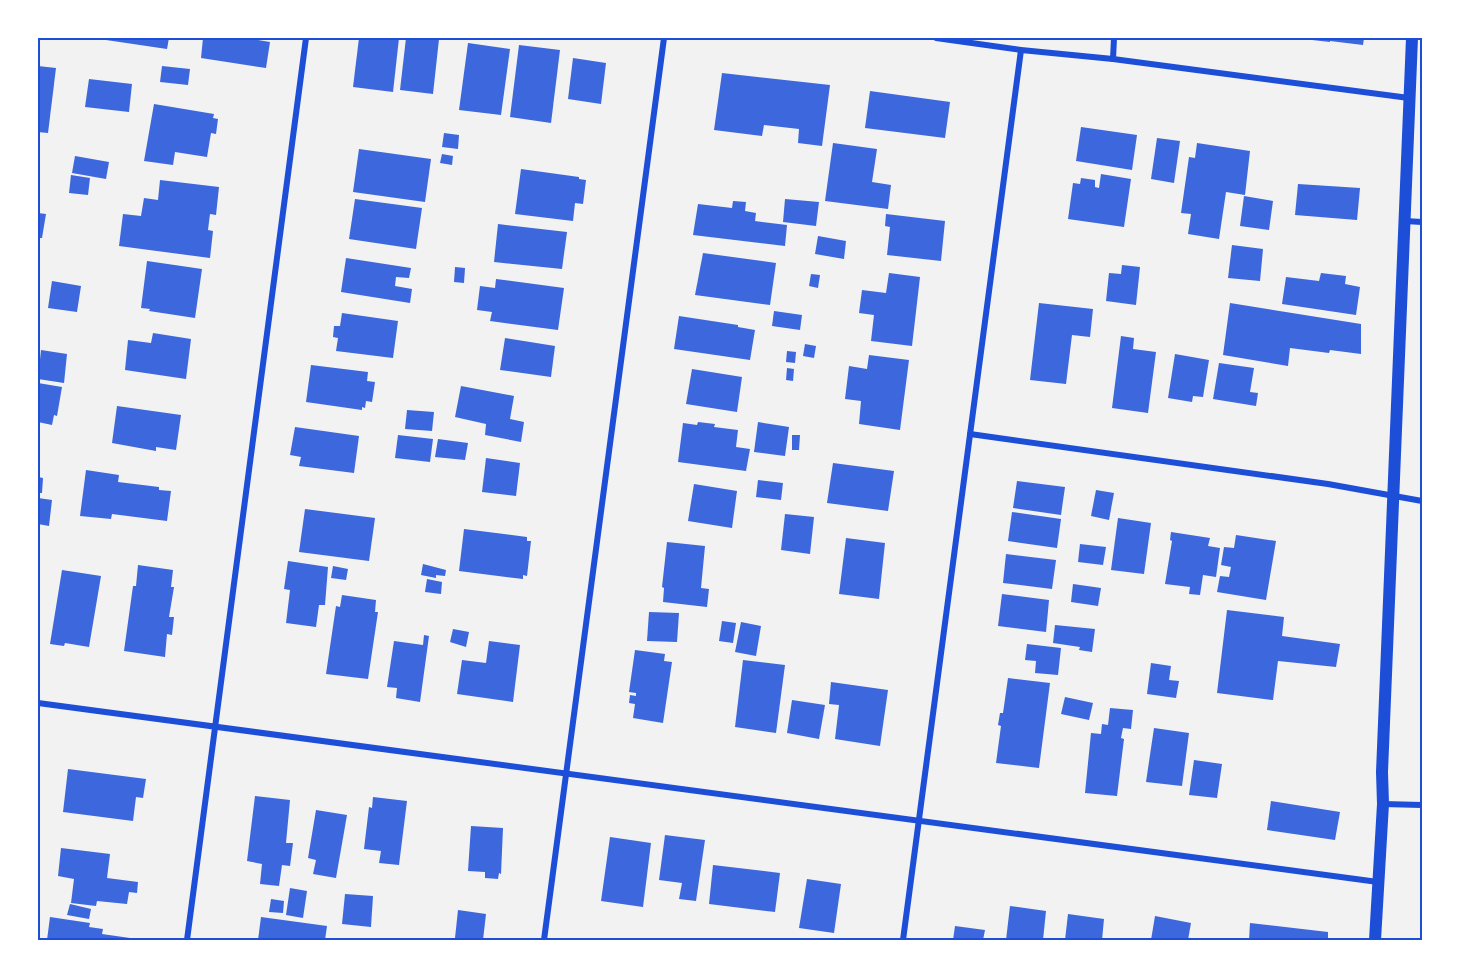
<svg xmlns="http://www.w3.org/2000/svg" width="1460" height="978" font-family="'Open Sans',sans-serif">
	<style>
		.building { fill: #3d67dc }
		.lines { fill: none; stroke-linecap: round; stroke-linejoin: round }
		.minor { stroke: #1d4ed8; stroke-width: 6 }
		.secondary { stroke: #1d4ed8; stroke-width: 12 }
		.neatline { fill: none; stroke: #1d4ed8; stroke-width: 2 }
	</style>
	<rect width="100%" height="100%" fill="#f2f2f2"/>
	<g class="building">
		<path d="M106,38H169L167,49L106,40Z"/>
		<path d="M203,38H258V40L270,42L266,68L201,58Z"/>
		<path d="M359,38H399L393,92L353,87Z"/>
		<path d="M406,38L439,39L433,94L400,90Z"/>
		<path d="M1312,38H1364L1363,45L1330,41V42L1312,40Z"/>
		<path d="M468,43L510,49L501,115L459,110Z"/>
		<path d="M519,45L560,50L551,123L510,117Z"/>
		<path d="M573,58L606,63L601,104L568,99Z"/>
		<path d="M38,66L56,68L48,133L38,132Z"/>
		<path d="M162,66L190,69L188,85L160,82Z"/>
		<path d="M722,73L830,85L822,146L798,143L799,129L764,125L762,136L714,130Z"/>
		<path d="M89,79L132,84L129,112L85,107Z"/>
		<path d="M870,91L950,102L945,138L865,128Z"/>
		<path d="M154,104L214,114L213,118L218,119L216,134L211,133L207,157L175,152L173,165L144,161Z"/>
		<path d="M1081,127L1137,135L1132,170L1076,161Z"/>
		<path d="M444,133L459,135L458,149L442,147Z"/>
		<path d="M1157,138L1180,141L1174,183L1151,179Z"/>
		<path d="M833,143L877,149L872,182L891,185L888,209L825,201Z"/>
		<path d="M1197,143L1250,151L1245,195L1226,192L1219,239L1188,234L1191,214L1181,213L1189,157L1195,158Z"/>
		<path d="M359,149L431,159L425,202L353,192Z"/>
		<path d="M442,154L453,156L452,165L440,163Z"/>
		<path d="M75,156L109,162L106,179L72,173Z"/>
		<path d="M521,169L579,177V179L586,180L583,204L575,203L573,221L515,214Z"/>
		<path d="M1101,174L1131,179L1124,227L1068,219L1073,183L1080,184L1081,178L1095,180V187L1099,188Z"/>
		<path d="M71,175L90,178L88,195L69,193Z"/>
		<path d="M160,180L219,187L216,215L210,214L208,230L213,231L210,258L119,246L123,214L141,216L144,198L158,200Z"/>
		<path d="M1298,184L1360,188L1357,220L1295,215Z"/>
		<path d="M1244,196L1273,201L1269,230L1240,226Z"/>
		<path d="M355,199L422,208L416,249L349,239Z"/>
		<path d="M785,199L819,202L816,226L783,222Z"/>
		<path d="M733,201L746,202L745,211L756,213L755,221L787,225L785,246L693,235L698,204L732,208Z"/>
		<path d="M38,213L46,214L42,238H38Z"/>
		<path d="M886,214L945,221L941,261L887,255L890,227L885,226Z"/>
		<path d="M498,224L567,232L562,269L494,262Z"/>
		<path d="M818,236L846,241L844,259L815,254Z"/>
		<path d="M1232,245L1263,249L1260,281L1228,278Z"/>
		<path d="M703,253L776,263L770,305L695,295Z"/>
		<path d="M346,258L411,268L409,278L396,277L395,286L412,289L410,303L341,292Z"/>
		<path d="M147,261L202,269L195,318L149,311L150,309L141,308Z"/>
		<path d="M1122,265L1140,267L1136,305L1106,301L1109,273L1121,274Z"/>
		<path d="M455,267L465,268L464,283L454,282Z"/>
		<path d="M889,273L920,277L912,346L871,341L874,315L859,313L862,290L886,293Z"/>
		<path d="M1321,273L1346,276L1345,284L1360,287L1356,315L1282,304L1286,277L1319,281Z"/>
		<path d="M811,274L820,275L818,288L809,286Z"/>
		<path d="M496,279L564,288L558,330L490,321L492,312L477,310L480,286L495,288Z"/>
		<path d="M52,281L81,286L77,312L48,308Z"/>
		<path d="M1039,303L1093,309L1090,337L1072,335L1066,384L1030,380Z"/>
		<path d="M1230,303L1361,324V354L1330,350L1329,353L1290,348L1288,366L1223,355Z"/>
		<path d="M774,311L802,315L800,330L772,326Z"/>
		<path d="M342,313L398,321L393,358L336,351L338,338L333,337L334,326H340Z"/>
		<path d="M679,316L738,325V327L755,330L750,360L674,349Z"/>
		<path d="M153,333L191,339L186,379L125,370L128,340L151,343Z"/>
		<path d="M1121,336L1134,338L1133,349L1156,352L1148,413L1112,408Z"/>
		<path d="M505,338L555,346L551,377L500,370Z"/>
		<path d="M805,344L816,346L814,358L803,356Z"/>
		<path d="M41,350L67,354L64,383L38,379Z"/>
		<path d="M787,351L796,352L795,363L786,362Z"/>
		<path d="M1175,354L1209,360L1203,397L1193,396L1192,402L1168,398Z"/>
		<path d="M869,355L909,360L900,430L859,424L861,401L845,399L849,366L867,369Z"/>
		<path d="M1219,363L1254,368L1250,392L1258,393L1256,406L1213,399Z"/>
		<path d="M311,365L368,372L367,381L375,382L372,402L366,401L365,408L362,407V410L306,402Z"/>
		<path d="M787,368L794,369L793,381L786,380Z"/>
		<path d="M692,369L742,377L737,412L686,404Z"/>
		<path d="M38,383L62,387L57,416L54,415L52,425L38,422Z"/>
		<path d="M461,386L514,396L510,419L524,422L521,442L485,435L486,424L455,417Z"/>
		<path d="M117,406L181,415L176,450L156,447V451L112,443Z"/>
		<path d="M407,410L434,412L432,431L405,429Z"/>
		<path d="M698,422L715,424L714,427L738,430L736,447L750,449L746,471L678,462L683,423L697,425Z"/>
		<path d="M758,422L789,427L785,456L754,452Z"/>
		<path d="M295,427L359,436L354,473L299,466L301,457L290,455Z"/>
		<path d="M398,435L433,439L430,462L395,458Z"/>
		<path d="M792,435H800L799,450H792Z"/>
		<path d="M438,439L468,443L465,460L435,457Z"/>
		<path d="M486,458L520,463L516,496L482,492Z"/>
		<path d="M833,463L894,471L888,511L827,503Z"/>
		<path d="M86,470L119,475L118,482L159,487V490L171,491L167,521L112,514L111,519L80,516Z"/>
		<path d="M38,477L43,478L42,493H38Z"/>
		<path d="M758,480L783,483L781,500L756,497Z"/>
		<path d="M1017,481L1065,487L1061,515L1013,508Z"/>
		<path d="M694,484L737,491L732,528L688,521Z"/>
		<path d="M1096,490L1114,493L1109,520L1091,516Z"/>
		<path d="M38,498L52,500L49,526L38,524Z"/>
		<path d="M305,509L375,518L369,561L299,552Z"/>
		<path d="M1012,512L1061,519L1057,548L1008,541Z"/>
		<path d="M785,514L814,517L810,554L781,550Z"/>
		<path d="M1118,518L1151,523L1144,574L1111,570Z"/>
		<path d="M464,529L527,537V541H531L527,576L523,575V579L459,571Z"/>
		<path d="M1171,532L1210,538L1208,546L1220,548L1216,577L1203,575L1200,595L1189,594L1190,587L1165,584L1172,541L1170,540Z"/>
		<path d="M1236,535L1276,541L1266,600L1217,592L1220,576L1229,577L1231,567L1221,565L1224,547L1234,548Z"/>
		<path d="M846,538L885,543L879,599L839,594Z"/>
		<path d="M667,542L705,546L701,588L709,589L707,607L663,602L664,588L662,587Z"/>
		<path d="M1080,544L1106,547L1103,565L1078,562Z"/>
		<path d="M1006,554L1056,560L1052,589L1003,583Z"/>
		<path d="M288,561L328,567L325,605H319L316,627L286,623L290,590L284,589Z"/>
		<path d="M423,564L446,570L445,576L436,575V578L421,575Z"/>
		<path d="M138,565L173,570L171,587H174L169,617H174L172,635L167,634L165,657L124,651L133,586H136Z"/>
		<path d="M333,566L348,569L346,580L331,578Z"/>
		<path d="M62,570L101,576L89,647L65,643L64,646L50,644Z"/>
		<path d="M427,579L442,582L441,594L425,592Z"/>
		<path d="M1073,584L1101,588L1098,606L1071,602Z"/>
		<path d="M1002,594L1049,600L1046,632L998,626Z"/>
		<path d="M342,595L376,600L375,612H378L368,679L326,674L336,606L340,607Z"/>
		<path d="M1227,610L1284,617L1282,636L1340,644L1336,667L1278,661L1273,700L1217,693Z"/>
		<path d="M649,612L679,613L677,642L647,641Z"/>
		<path d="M722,621L736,623L733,643L719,641Z"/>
		<path d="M741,622L761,626L756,656L735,652Z"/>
		<path d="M1055,625L1095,629L1092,652L1079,650L1080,647L1053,643Z"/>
		<path d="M453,629L469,632L466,647L450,642Z"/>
		<path d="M424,635L429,636L420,702L396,698L397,688L387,687L394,641L423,645Z"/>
		<path d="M489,641L520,645L513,702L457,694L462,660L486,663Z"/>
		<path d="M1027,644L1061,648L1058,675L1035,673L1036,661L1025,660Z"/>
		<path d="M635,650L665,654L664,661L672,662L663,723L633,718L635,704L629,703L630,695L636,696V693L629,692Z"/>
		<path d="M743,660L785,665L776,733L735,727Z"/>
		<path d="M1151,663L1171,666L1169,680L1179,681L1176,698L1147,694Z"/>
		<path d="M1008,678L1050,683L1039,768L996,763L1001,726L998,725L1000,713H1003Z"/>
		<path d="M831,682L888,690L880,746L835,739L839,705L829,704Z"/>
		<path d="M1065,697L1093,703L1089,720L1061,714Z"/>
		<path d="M792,700L825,705L819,739L787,733Z"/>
		<path d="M1110,708L1133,710L1131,729L1123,728L1121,738L1124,739L1117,796L1085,793L1091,733L1101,734L1102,724L1108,725Z"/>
		<path d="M1154,728L1189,733L1182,786L1146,782Z"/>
		<path d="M1194,760L1222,764L1217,798L1189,795Z"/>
		<path d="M68,769L146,779L143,798L136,797L133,821L63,812Z"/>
		<path d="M255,796L290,800L286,843H293L290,866L282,865L279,886L260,884L262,864L247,861Z"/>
		<path d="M373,797L407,801L399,865L379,863L381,851L364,849L369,807L372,808Z"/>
		<path d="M1271,801L1340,812L1335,840L1267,830Z"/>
		<path d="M316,810L347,815L336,878L313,874L316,860L308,858Z"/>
		<path d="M471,826L503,828L501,874L499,873L498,879L485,878V872L468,871Z"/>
		<path d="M665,835L705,840L696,901L679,899L682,883L659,880Z"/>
		<path d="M610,837L651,843L643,907L601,901Z"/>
		<path d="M61,848L110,854L107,878L138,882L137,893L129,892L127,904L97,901L96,906L71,903L74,879L58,876Z"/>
		<path d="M713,865L780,873L775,912L709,904Z"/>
		<path d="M807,879L841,884L834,933L799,928Z"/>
		<path d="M290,888L307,891L303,918L286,915Z"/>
		<path d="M345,894L373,896L371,927L342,924Z"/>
		<path d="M271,899L284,901L283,913L269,912Z"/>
		<path d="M70,904L91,909L89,919L67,915Z"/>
		<path d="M1010,906L1046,911L1043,940H1006Z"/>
		<path d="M458,910L486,914L483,940L455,938Z"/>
		<path d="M1068,914L1104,919L1102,940H1065Z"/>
		<path d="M1155,916L1191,923L1188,940H1151Z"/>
		<path d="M50,917L90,923L89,927L103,929L102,934L130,938V940H47Z"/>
		<path d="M261,917L327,926L325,940H258Z"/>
		<path d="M1250,923L1328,932V940H1249Z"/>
		<path d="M955,926L985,930L983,940H953Z"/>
	</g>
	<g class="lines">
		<g class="minor">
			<path d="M936,38L1021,50L1113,59L1409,98"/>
			<path d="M1113,59L1114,38"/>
			<path d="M1405,221L1422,222"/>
			<path d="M970,434L1328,484L1422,501"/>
			<path d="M38,703L1378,882"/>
			<path d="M1383,804L1422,805"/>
			<path d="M187,940L306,38"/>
			<path d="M544,940L664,38"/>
			<path d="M903,940L1021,50"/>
		</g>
		<path class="secondary" d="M1375,940L1383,804L1382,772L1412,38"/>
	</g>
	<rect width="1460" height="978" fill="none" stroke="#ffffff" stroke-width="78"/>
	<rect x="39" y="39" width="1382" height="900" class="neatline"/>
</svg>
